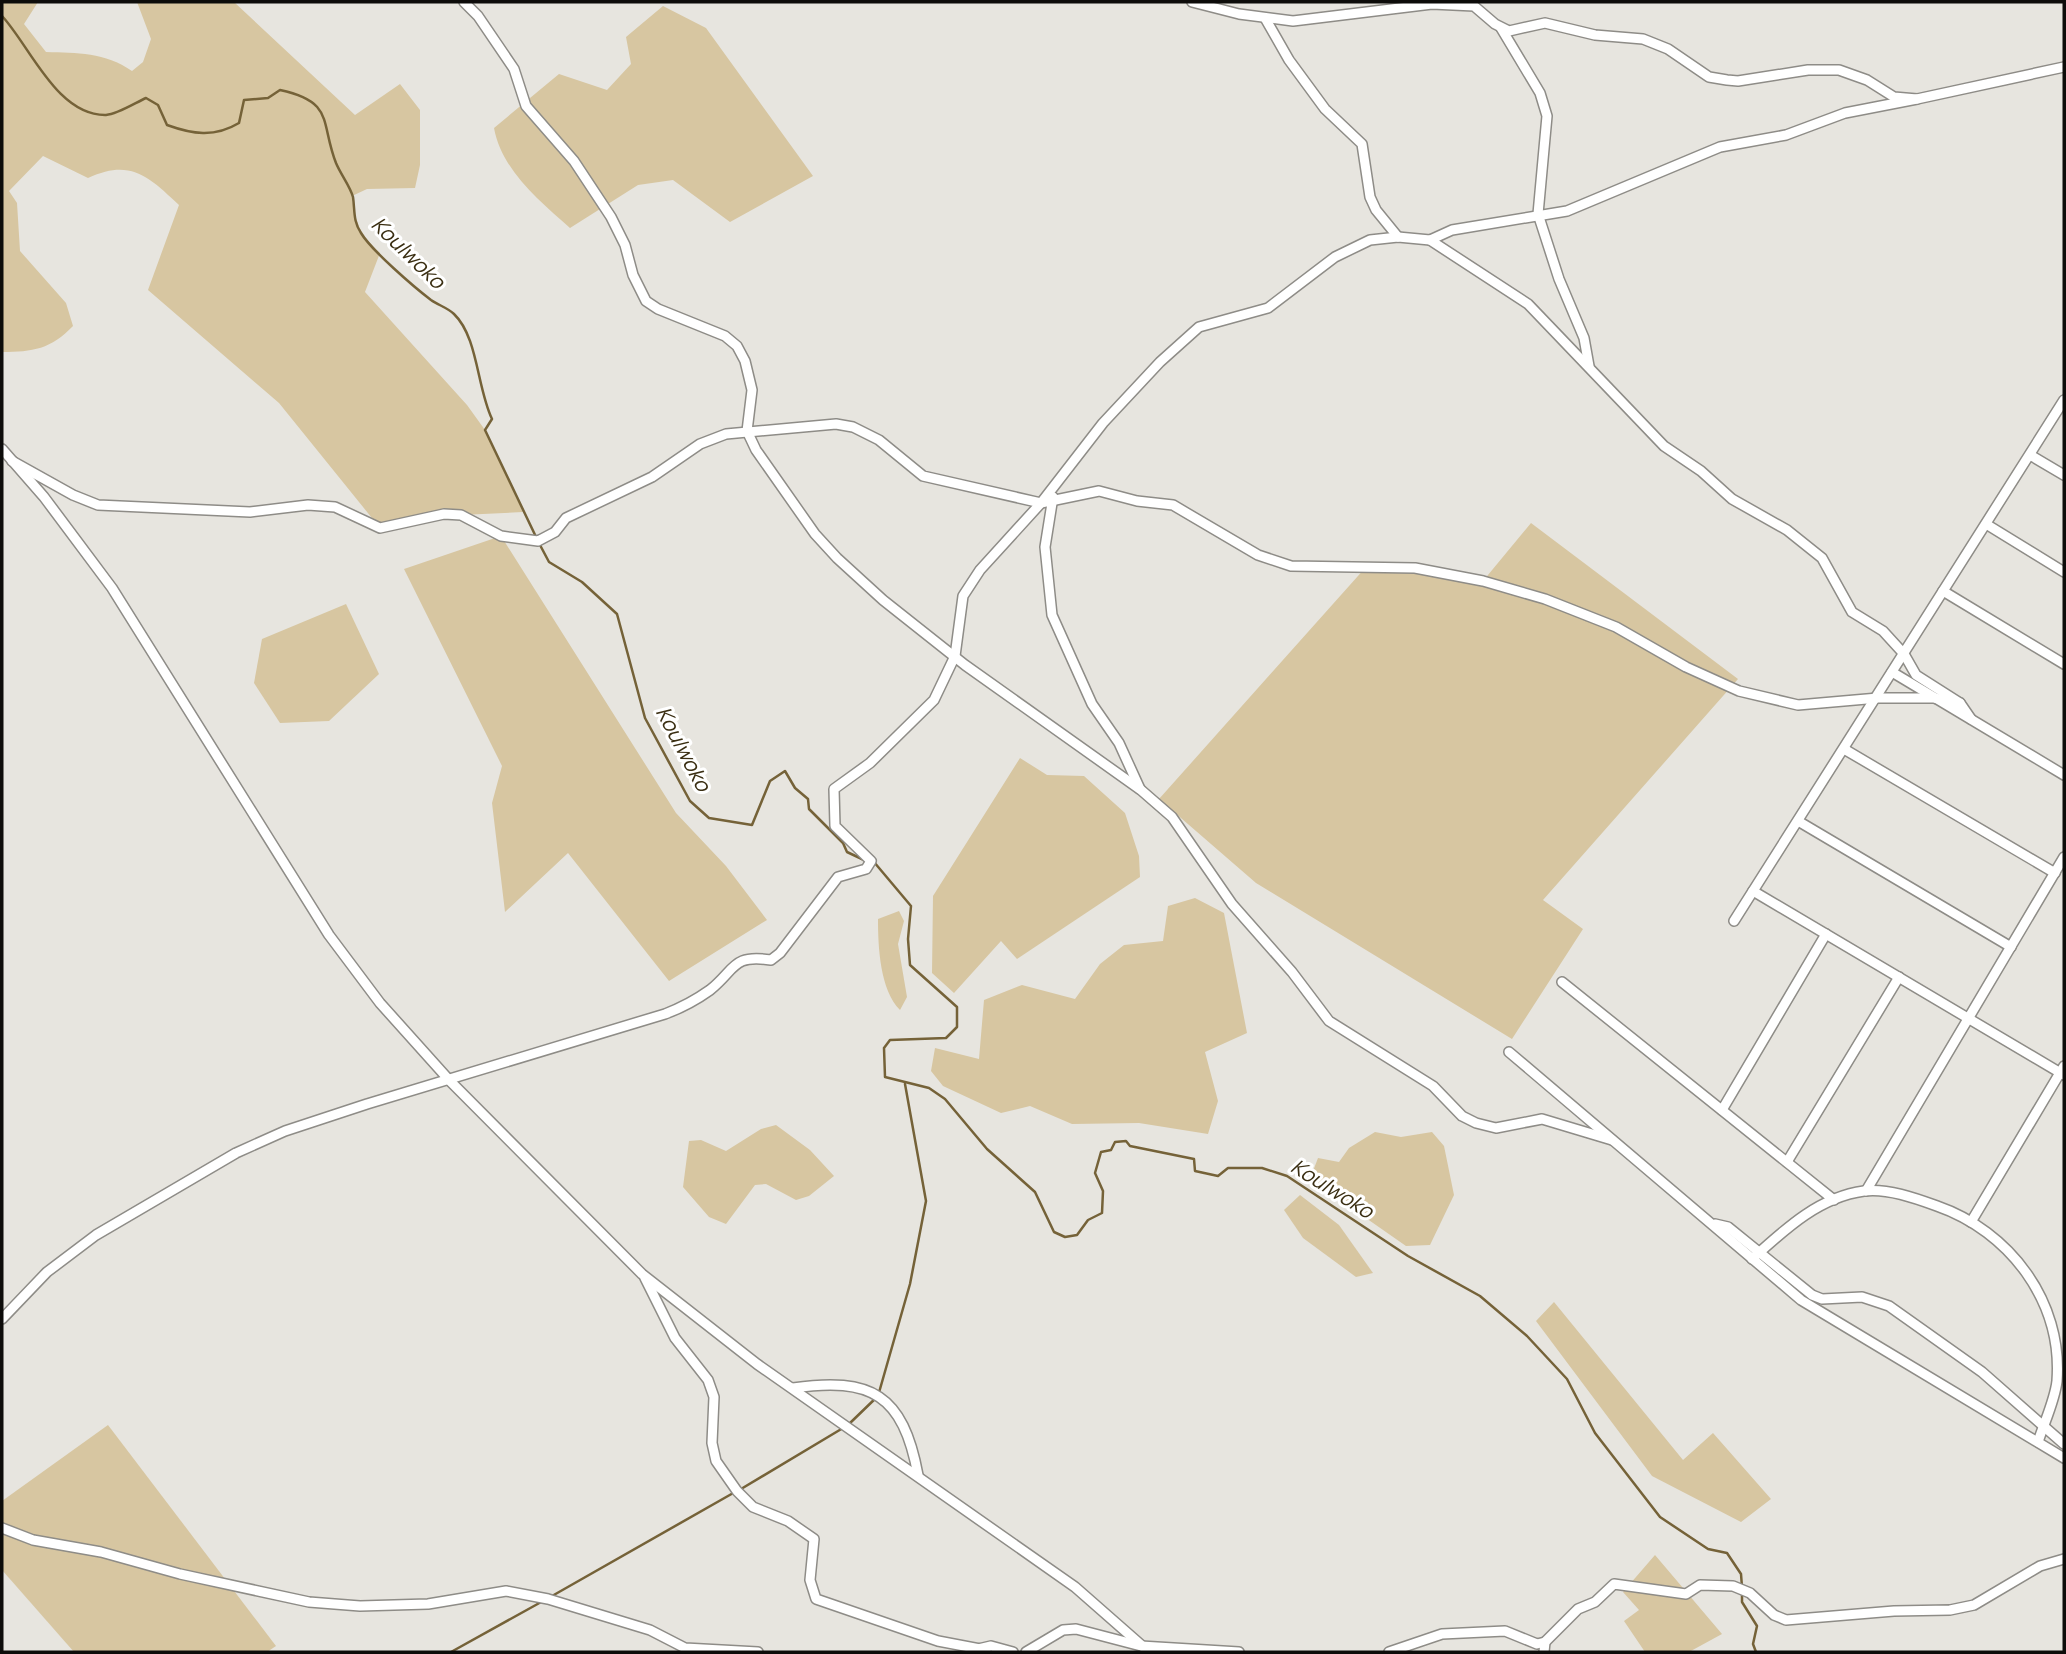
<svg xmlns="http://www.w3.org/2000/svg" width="2066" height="1654" font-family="Manrope,sans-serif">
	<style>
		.green { fill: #d7c6a1 }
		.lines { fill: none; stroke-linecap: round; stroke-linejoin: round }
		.stream { stroke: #756238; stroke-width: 2.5 }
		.street-casing { stroke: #8e8c87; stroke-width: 12 }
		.street { stroke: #fff; stroke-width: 9 }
		.labels { text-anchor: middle; stroke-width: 6; stroke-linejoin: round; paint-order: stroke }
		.water-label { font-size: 21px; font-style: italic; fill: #3a2e12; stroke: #fff }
	</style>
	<rect width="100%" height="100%" fill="#e7e5df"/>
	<g class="green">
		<path d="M2,2H38L24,24L46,52C77,53 105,52 132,71L143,62L151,39L137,2H234L355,115L400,84L420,110V165L415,188L367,189L352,196C355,223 360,234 380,253L365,292L467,405L485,430L523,512L461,515L380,528L279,403L148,290L179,205C149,177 131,158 88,178L43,156L9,191L17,203L20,251L66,303L73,326C51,349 33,352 2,352Z"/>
		<path d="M663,6L706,28L813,176L730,222L673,180L638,185L570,228C540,201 502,171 494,128L559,74L607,90L631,64L626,37Z"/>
		<path d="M1531,523L1738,679L1543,900L1583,929L1512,1039L1256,883L1159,799L1366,567L1415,568L1483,581Z"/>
		<path d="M501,536L676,813L726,866L767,920L669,981L568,853L505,912L492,803L502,766L404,569Z"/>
		<path d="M346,604L379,674L329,721L280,723L254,683L262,639Z"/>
		<path d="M1020,758L1047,775L1084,776L1125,813L1139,856L1140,877L1017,959L1001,941L954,993L932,973L933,896Z"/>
		<path d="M1195,898L1224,913L1247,1033L1205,1052L1218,1101L1208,1134L1139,1123L1072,1124L1030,1106L1001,1113L943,1086L931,1071L935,1048L979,1059L984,1000L1022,985L1075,999L1100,964L1124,945L1163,941L1168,906Z"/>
		<path d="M899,911L904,921L898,944L907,997L900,1010C880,990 878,947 878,919Z"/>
		<path d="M776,1125L810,1150L834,1176L809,1196L796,1200L766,1184L755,1185L726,1224L709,1217L683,1187L689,1141L701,1140L726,1151L761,1129Z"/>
		<path d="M1375,1132L1401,1137L1432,1132L1444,1146L1454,1195L1430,1245L1406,1246L1310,1179L1318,1158L1339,1162L1349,1148Z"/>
		<path d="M1300,1195L1339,1225L1373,1273L1356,1277L1303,1238L1284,1210Z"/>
		<path d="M1554,1302L1683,1460L1713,1433L1771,1499L1741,1522L1652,1476L1536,1321Z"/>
		<path d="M108,1425L276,1646L267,1652H74L2,1570V1501Z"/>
		<path d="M1655,1555L1722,1634L1689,1652H1645L1624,1621L1639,1610L1623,1592Z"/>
	</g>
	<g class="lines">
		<g class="stream">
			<path d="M2,16C30,46 57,116 106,115C118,114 135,103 146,98L158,105L167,125C192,134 214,138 239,123L244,100L268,98L280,90C335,102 320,122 336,163C341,175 350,186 353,197C355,211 353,221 361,233C371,250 414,287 431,300C438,305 448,308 454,314C478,337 477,388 492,419L485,430L537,539"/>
			<path d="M540,545L549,562L582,582L617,614L645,718L690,801L709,818L752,825L770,781L785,771L795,788L808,799L809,809L843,843L847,852L864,860"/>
			<path d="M874,862L911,906L908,939L910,965L957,1007V1027L946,1038L890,1040L884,1048L885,1077L929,1088L945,1099L987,1149L1035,1192L1054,1232L1065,1237L1077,1235L1088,1220L1102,1213L1103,1191L1095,1173L1101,1152L1111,1150L1115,1142L1126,1141L1130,1146L1194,1159L1195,1171L1218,1176L1228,1168H1262L1287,1176L1408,1256L1480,1296L1527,1336L1567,1379L1595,1433L1660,1517L1708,1549L1727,1553L1741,1574L1742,1587"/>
			<path d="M849,1424L878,1396L910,1284L926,1201L905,1084"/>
			<path d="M741,1489L843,1428"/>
			<path d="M1742,1594V1602L1757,1626L1753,1644L1756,1652"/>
			<path d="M552,1596L735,1492"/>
			<path d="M451,1652L543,1601"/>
		</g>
		<g class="street-casing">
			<g id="street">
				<path d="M464,2L478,16L514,69L526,106L574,161L611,217L625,245L633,275L646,301L658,309L725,336L737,346L745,361L752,390L747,431L756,450L815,534L837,558L883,600L965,665L1141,790L1172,817L1232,904L1292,972L1329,1021L1433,1086L1462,1116L1476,1123L1496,1128L1542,1119L1612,1140"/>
				<path d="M1192,2L1239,14L1293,21L1432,4L1474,6L1495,24L1509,31L1545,23L1595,35L1643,39L1668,49L1709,77L1727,80L1738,81L1808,70H1839L1867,80L1894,97L1917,99L2064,67"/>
				<path d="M1265,18L1289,60L1325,109L1362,144L1370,197L1376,210L1398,237"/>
				<path d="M1501,28L1540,93L1547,116L1538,214L1559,279L1584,338L1589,366"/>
				<path d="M1430,240L1528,304L1664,446L1701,471L1732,499L1787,530L1822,558L1852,612L1883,631L1904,654L1916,675L1960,703L1971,719"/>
				<path d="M2,449L44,497L112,588L329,935L380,1003L450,1081L642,1274L757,1364L1075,1587L1149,1652"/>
				<path d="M2030,455L2064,475"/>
				<path d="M12,461L73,495L98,505L250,512L308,505L335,507L380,528L444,514L461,515L501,536L538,541L555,532L566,518L652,477L700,444L726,434L836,424L853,427L879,440L923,476L1041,503L1099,491L1137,501L1173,505L1258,555L1291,566L1415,568L1483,581L1545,599L1616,627L1686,667L1739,691L1798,705L1878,698H1934L1960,703"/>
				<path d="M1053,497L1045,547L1052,615L1092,704L1119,743L1140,789"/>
				<path d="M1986,524L2064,572"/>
				<path d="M1943,591L2064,664"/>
				<path d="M1892,672L2064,775"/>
				<path d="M1844,749L2055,873"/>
				<path d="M1798,821L2011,947"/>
				<path d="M1753,891L2064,1075"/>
				<path d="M1734,921L2064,400"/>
				<path d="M1562,982L1834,1200"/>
				<path d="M1509,1052L1801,1300L2064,1458"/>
				<path d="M1722,1110L1826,934"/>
				<path d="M1787,1162L1899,977"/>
				<path d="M1866,1191L2064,857"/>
				<path d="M1971,1222L2064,1066"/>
				<path d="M1715,1224L1728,1227L1812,1295L1822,1299L1862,1297L1889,1306L1982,1372L2064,1444"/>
				<path d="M1752,1259C1785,1229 1819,1197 1864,1191C1887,1188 1915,1198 1937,1206C2009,1231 2063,1301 2057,1381C2055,1400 2044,1423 2038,1442"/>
				<path d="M645,1278L675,1338L708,1380L714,1397L712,1443L716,1461L737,1491L753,1507L788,1521L814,1539L810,1580L816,1599L938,1641L980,1649"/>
				<path d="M2,1319L47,1272L96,1235L236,1153L285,1131L367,1104L665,1014C681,1008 696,1000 710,990C736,969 732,954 771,960L780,953L838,877L866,869L871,861L835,826L834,789L870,763L934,700L955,656L963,596L980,570L1041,503L1103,423L1160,362L1199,327L1268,308L1335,257L1370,240L1398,237L1430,240L1452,230L1567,211L1720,147L1786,135L1845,113L1917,99"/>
				<path d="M793,1388C871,1377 903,1394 918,1475"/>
				<path d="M2,1528L33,1540L101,1552L180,1574L309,1602L360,1606L428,1604L506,1591L548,1599L650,1630L685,1648L758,1652"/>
				<path d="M974,1650L991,1646L1013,1652"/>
				<path d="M1026,1652L1063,1630L1076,1629L1141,1646L1239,1652"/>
				<path d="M1389,1652L1442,1634L1505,1631L1537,1644L1545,1642L1578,1609L1595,1602L1614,1584L1686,1594L1700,1585L1733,1586L1750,1593L1774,1615L1786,1620L1894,1611L1950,1610L1974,1605L2040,1566L2064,1559"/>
				<path d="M1544,1652L1545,1642"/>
			</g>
		</g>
		<use href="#street" class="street"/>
	</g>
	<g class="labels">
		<g class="water-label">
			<text transform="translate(408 253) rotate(44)" y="7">Koulwoko</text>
			<text transform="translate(683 749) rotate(62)" y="7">Koulwoko</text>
			<text transform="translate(1332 1189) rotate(32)" y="7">Koulwoko</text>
		</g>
	</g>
	<rect width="2066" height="1654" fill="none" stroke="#0d0c0a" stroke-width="7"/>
</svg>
